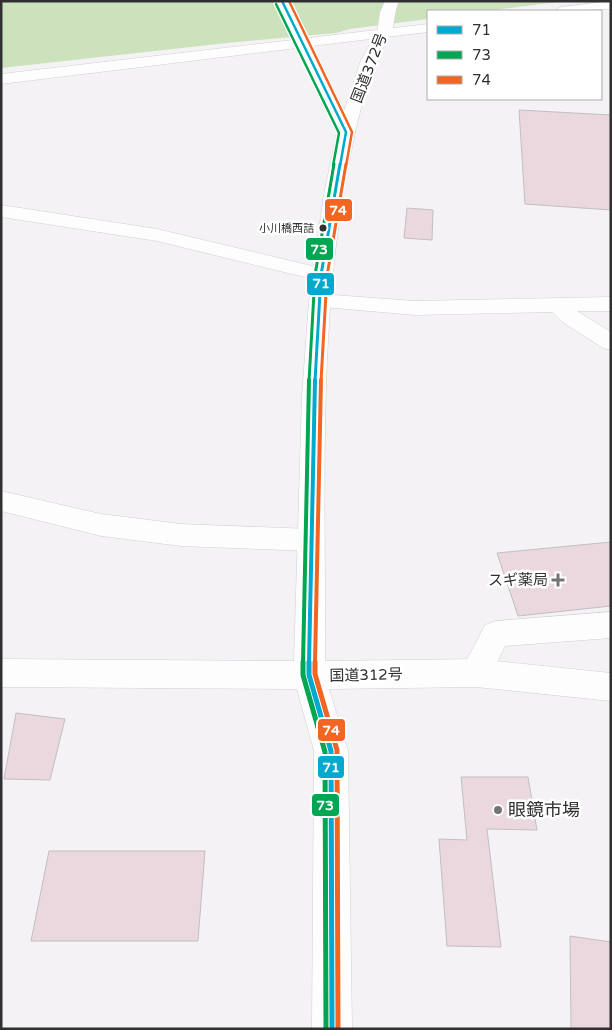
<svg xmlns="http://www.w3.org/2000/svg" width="612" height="1030" font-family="'Varela Round','Noto Sans JP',sans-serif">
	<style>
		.green { fill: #cce2bc }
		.building { fill: #ead8de; stroke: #c1bfc1 }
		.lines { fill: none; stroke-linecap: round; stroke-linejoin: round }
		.street-casing { stroke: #d0ced0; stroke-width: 1 }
		.secondary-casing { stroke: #d0ced0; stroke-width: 1 }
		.highway-casing { stroke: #d0ced0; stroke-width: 1 }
		.street { fill: #fdfdfe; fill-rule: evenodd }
		.secondary { fill: #fdfdfe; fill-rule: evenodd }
		.highway { fill: #fdfdfe; fill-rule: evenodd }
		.bus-1-far3-casing { stroke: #fff; stroke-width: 5 }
		.bus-1-far2-casing { stroke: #fff; stroke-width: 6 }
		.bus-1-far1-casing { stroke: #fff; stroke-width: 8 }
		.bus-1-casing { stroke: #fff; stroke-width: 9 }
		.bus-2-far3-casing { stroke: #fff; stroke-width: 5 }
		.bus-2-far2-casing { stroke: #fff; stroke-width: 6 }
		.bus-2-far1-casing { stroke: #fff; stroke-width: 8 }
		.bus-2-casing { stroke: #fff; stroke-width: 9 }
		.bus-3-far3-casing { stroke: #fff; stroke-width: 5 }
		.bus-3-far2-casing { stroke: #fff; stroke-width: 6 }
		.bus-3-far1-casing { stroke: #fff; stroke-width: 8 }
		.bus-3-casing { stroke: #fff; stroke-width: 9 }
		.bus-1-far3 { stroke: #00a9ce; stroke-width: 2.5 }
		.bus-1-far2 { stroke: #00a9ce; stroke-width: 3 }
		.bus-1-far1 { stroke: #00a9ce; stroke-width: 4 }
		.bus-1 { stroke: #00a9ce; stroke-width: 5 }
		.bus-2-far3 { stroke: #00a651; stroke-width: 2.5 }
		.bus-2-far2 { stroke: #00a651; stroke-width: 3 }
		.bus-2-far1 { stroke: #00a651; stroke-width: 4 }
		.bus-2 { stroke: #00a651; stroke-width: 5 }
		.bus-3-far3 { stroke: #f26522; stroke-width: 2.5 }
		.bus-3-far2 { stroke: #f26522; stroke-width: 3 }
		.bus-3-far1 { stroke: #f26522; stroke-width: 4 }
		.bus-3 { stroke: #f26522; stroke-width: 5 }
		.bus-dot { fill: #302f31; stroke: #fff; stroke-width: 2 }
		.poi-dot { fill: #757376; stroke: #fff; stroke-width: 2 }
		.labels { text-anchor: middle; stroke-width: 5; stroke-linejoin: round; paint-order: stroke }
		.far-bus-label { font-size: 11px; fill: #302f31; stroke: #fff; text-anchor: end }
		.street-label { font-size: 15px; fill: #302f31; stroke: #fff }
		.poi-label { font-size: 15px; fill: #302f31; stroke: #fff; text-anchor: end }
		.near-poi-label { font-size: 18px; fill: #302f31; stroke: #fff; text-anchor: start }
		.line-badge { stroke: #fff; stroke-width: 2 }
		.badge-label { font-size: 14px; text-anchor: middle; font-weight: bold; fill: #fff }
	</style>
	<rect width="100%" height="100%" fill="#f4f2f5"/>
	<path class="green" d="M1,1H566L485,11H428V19L350,29L336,33L227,43L1,68Z"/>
	<g class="building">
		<path d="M519,110L611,115V210L525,204Z"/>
		<path d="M407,208L433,210L432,240L404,238Z"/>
		<path d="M611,542V606L518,616L497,553Z"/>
		<path d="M16,713L65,719L50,780L4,779Z"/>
		<path d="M461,777H528L537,830L487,829L501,947L447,946L439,839L467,840Z"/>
		<path d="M49,851H205L198,941H31Z"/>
		<path d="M570,936L611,942V1029H571Z"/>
	</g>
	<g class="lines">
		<g class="street-casing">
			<g id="street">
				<path d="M1,205L157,229L329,270L332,275L329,280L321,281L157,241L1,217Z"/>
				<path d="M320,294L415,301L611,297V311H577L611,332V350L603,348L561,321L552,312L415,315L312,306L309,301L312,296Z"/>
				<path d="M1,491L101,514L181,524L311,529L321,532L325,540L321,548L311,551L181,546L101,536L1,511Z"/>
				<path d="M611,612V638L505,646L487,683L476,687L465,683L460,673L485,625L496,621Z"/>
			</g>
		</g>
		<g class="secondary-casing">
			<g id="secondary">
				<path d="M275,1H289L308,38L428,24V32L312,46L355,132L352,136H340L337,132L297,48L1,84V74L293,40Z"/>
				<path d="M611,1V9L554,11L561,7Z"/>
			</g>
		</g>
		<g class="highway-casing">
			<path id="highway" d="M385,1H399C394,12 395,23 391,34C387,43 380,51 377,61C368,83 360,109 355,133C316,303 326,488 325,661L476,659L611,673V701L476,687L329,689L348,751L352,1029H312L314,751L297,689L1,687V659L294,661L302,396L309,301L324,194L337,132L361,60L377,33L380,12Z"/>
		</g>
		<use href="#street" class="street"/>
		<use href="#secondary" class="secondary"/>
		<use href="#highway" class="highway"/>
		<g class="bus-1-far3-casing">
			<path id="bus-1-far3" d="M282,1L346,132L340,166"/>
		</g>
		<g class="bus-1-far2-casing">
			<path id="bus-1-far2" d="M315,381L321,275L340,164"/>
		</g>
		<g class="bus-1-far1-casing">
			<path id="bus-1-far1" d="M309,663L315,380"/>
		</g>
		<g class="bus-1-casing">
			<path id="bus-1" d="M309,662V675L331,751L332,1029"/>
		</g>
		<g class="bus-2-far3-casing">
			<path id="bus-2-far3" d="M276,4L339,133L333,166"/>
		</g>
		<g class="bus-2-far2-casing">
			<path id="bus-2-far2" d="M309,381L315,275L334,164"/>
		</g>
		<g class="bus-2-far1-casing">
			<path id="bus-2-far1" d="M303,663L309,380"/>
		</g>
		<g class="bus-2-casing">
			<path id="bus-2" d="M303,662V675L325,752L326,1029"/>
		</g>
		<g class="bus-3-far3-casing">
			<path id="bus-3-far3" d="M289,1L352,132L346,166"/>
		</g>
		<g class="bus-3-far2-casing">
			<path id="bus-3-far2" d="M321,381L327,276L346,164"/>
		</g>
		<g class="bus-3-far1-casing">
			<path id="bus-3-far1" d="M315,663L321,380"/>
		</g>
		<g class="bus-3-casing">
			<path id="bus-3" d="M315,662V674L337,750L338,1029"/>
		</g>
		<use href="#bus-1-far3" class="bus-1-far3"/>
		<use href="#bus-1-far2" class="bus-1-far2"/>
		<use href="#bus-1-far1" class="bus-1-far1"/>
		<use href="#bus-1" class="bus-1"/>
		<use href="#bus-2-far3" class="bus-2-far3"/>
		<use href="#bus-2-far2" class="bus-2-far2"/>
		<use href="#bus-2-far1" class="bus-2-far1"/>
		<use href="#bus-2" class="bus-2"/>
		<use href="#bus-3-far3" class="bus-3-far3"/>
		<use href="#bus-3-far2" class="bus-3-far2"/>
		<use href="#bus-3-far1" class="bus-3-far1"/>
		<use href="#bus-3" class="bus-3"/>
	</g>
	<circle class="bus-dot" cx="323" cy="228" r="4.5"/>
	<g class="poi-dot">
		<path d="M555.5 572.5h5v5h5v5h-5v5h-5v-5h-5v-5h5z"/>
		<circle cx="498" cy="810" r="5"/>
	</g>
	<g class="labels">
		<g class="far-bus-label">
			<text x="314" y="232">小川橋西詰</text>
		</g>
		<g class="street-label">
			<text transform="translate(369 68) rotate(-69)" y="5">国道372号</text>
			<text transform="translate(366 675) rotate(-1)" y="5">国道312号</text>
		</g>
		<g class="poi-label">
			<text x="548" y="585">スギ薬局</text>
		</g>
		<g class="near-poi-label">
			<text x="508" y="816">眼鏡市場</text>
		</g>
	</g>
	<g class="line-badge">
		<rect x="324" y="198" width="29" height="24" rx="5" fill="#f26522"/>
		<rect x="305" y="237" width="29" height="24" rx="5" fill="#00a651"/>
		<rect x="306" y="272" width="29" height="24" rx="5" fill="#00a9ce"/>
		<rect x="317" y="718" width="29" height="24" rx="5" fill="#f26522"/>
		<rect x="317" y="755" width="28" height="24" rx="5" fill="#00a9ce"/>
		<rect x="311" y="793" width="29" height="24" rx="5" fill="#00a651"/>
	</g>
	<g class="badge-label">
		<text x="338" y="215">74</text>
		<text x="319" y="254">73</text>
		<text x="321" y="288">71</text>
		<text x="331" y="735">74</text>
		<text x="331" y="772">71</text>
		<text x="325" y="810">73</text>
	</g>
	<rect width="612" height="1030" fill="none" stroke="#302f31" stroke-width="5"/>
	<rect x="427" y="10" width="175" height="90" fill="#ffffff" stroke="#acacad"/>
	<rect x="437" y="26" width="25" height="8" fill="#00a9ce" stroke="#acacad"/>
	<text x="472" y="35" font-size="15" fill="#302f31">71</text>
	<rect x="437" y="51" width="25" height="8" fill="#00a651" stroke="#acacad"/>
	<text x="472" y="60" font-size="15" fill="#302f31">73</text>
	<rect x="437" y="76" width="25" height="8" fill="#f26522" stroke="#acacad"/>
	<text x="472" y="85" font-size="15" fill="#302f31">74</text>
</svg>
